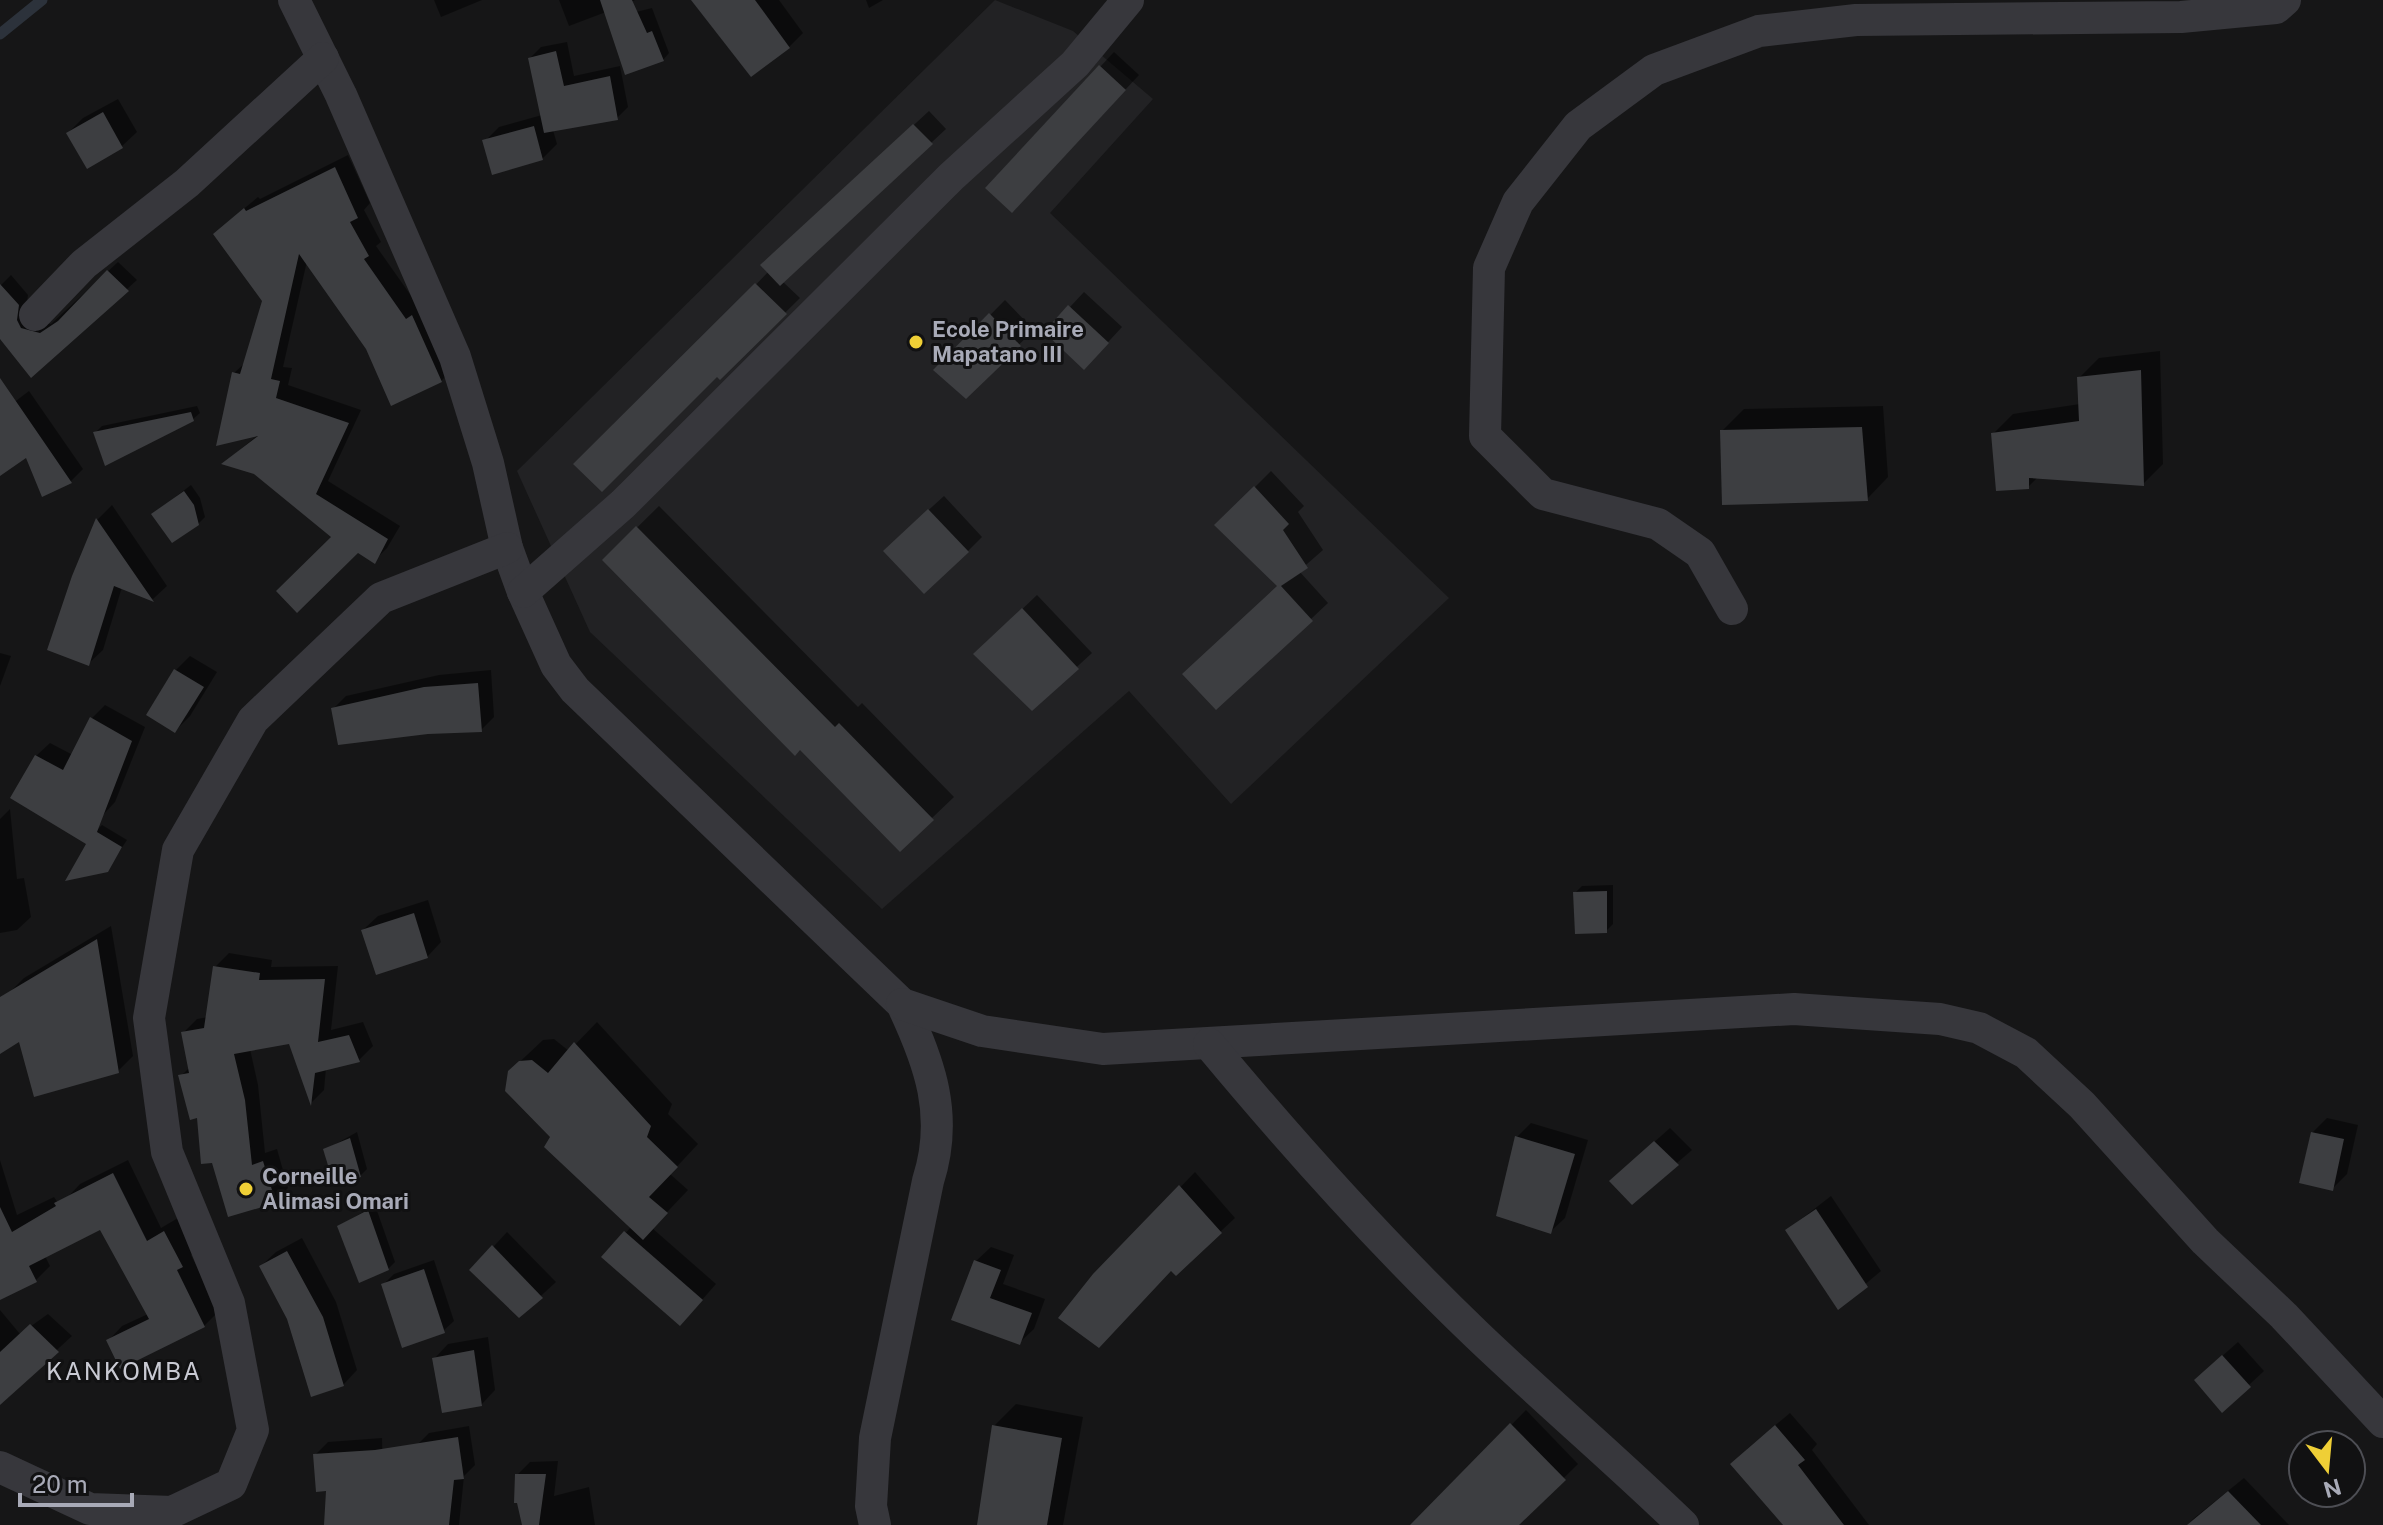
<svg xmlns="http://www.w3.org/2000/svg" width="2383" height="1525" font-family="'Public Sans',sans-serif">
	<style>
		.built { fill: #222224 }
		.shadow { fill: #0007 }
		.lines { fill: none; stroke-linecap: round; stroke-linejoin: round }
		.stream { stroke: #2c323b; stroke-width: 11 }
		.building { fill: #3d3e41 }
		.minor { stroke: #37373c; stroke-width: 32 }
		.poi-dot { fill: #efcf36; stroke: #111112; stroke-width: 3 }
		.labels { text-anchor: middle; stroke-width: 6; stroke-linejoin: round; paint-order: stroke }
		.poi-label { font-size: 22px; font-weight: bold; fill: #a8aab7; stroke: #111112; text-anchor: start }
		.neighbourhood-label { font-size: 24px; letter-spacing: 2px; fill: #c9cad3; stroke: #111112 }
	</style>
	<rect width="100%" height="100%" fill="#161617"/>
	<path class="built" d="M995,0L1073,31L1153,99L1050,213L1449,598L1231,804L1129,691L882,909L590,632L517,471Z"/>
	<g class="shadow">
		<path d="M434,0H482L441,17Z"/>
		<path d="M559,0H635L607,15L606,12L569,26Z"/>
		<path d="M710,0H779L803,33L789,47Z"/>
		<path d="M866,0H883L869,8Z"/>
		<path d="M652,8L669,53L663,60L616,17Z"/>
		<path d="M567,42L574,76L620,66L628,107L617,118L553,130L557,144L542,159L485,141L499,127L542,115L530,58L541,47Z"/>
		<path d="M1114,52L1139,75L1026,196L1100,67Z"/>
		<path d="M118,99L137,132L122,146L87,166L68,133L83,118Z"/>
		<path d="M929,111L946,129L782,281L800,298L720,377L682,361L769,271L777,251Z"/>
		<path d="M348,155L370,203L364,210L381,242L376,246L419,307L454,368L441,381L368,348L307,261L283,367L292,368L288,385L361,410L328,481L400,526L387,548L374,561L334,537L255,472L224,463L259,434L234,373L246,362L265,300L229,221L258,197L260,199Z"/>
		<path d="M118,262L137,280L32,375L0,336V286L11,275L28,295L26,309L32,320L51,324Z"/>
		<path d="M1084,292L1122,327L1098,353L1070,307Z"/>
		<path d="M1005,300L1034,330L966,396L936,370Z"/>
		<path d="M2160,351L2163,464L2143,484L2039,476L2028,487L1993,434L2013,414L2080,404L2079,378L2099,358Z"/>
		<path d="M29,391L83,469L71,481L43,495L27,456L0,458V413Z"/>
		<path d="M197,406L200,413L193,419L95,433L102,426Z"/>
		<path d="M1883,406L1888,477L1867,499L1722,431L1744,409Z"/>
		<path d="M1271,471L1304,506L1298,512L1323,550L1299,571L1328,603L1216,708L1279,585L1217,525Z"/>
		<path d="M191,485L200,498L205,517L198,524L161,508Z"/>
		<path d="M944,496L982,537L968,551L900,536Z"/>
		<path d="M112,505L167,586L153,599L122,587L103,650L88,664L73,576L98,519Z"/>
		<path d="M659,506L858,707L862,703L954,797L932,818L800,748L604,560Z"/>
		<path d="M1037,595L1092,653L1032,708L990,640Z"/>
		<path d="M0,653L11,656L0,686Z"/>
		<path d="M190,656L217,672L190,716L175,731L176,670Z"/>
		<path d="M491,670L494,717L481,730L333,709L346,696L439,675Z"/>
		<path d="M105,705L145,727L115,802L102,816L36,756L50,743L73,755L92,718Z"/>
		<path d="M10,809L17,879L24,878L31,917L17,930L0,933V819Z"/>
		<path d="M102,825L127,840L107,870L95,832Z"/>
		<path d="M1613,885V924L1606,931L1575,893L1582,886Z"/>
		<path d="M428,900L441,942L427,957L363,930L378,916Z"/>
		<path d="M111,926L133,1056L118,1071L20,1039L0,1051V1002L24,978Z"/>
		<path d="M229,953L272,960L271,967L338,966L331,1030L363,1022L373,1046L359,1060L326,1068L324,1090L312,1102L290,1042L250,1049L258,1085L265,1153L277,1149L288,1188L275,1201L198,1115L181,1076L190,1067L184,1032L197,1019L208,1017L215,967Z"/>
		<path d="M597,1022L672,1104L668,1114L698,1144L670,1174L688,1190L652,1228L716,1284L694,1309L604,1257L631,1227L553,1136L510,1071L543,1040L554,1039L569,1051Z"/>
		<path d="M2327,1118L2358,1125L2347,1174L2332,1189L2312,1133Z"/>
		<path d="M1531,1123L1588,1140L1565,1218L1550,1232L1517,1137Z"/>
		<path d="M1670,1128L1692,1150L1632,1202L1626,1167Z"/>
		<path d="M357,1132L367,1169L360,1176L325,1150Z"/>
		<path d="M0,1160L17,1215L54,1197L71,1222L66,1199L80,1184L128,1160L161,1228L178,1218L196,1251L191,1255L219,1311L204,1326L108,1341L122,1326L148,1314L101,1228L45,1256L50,1266L36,1280L0,1292Z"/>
		<path d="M1195,1172L1235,1218L1176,1273L1172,1269L1095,1275Z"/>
		<path d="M1831,1196L1881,1271L1838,1307L1787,1230Z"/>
		<path d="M375,1205L395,1262L388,1269L339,1226Z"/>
		<path d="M507,1232L556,1282L519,1316L472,1270Z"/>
		<path d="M302,1238L336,1302L357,1370L343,1385L261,1266L276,1252Z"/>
		<path d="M991,1247L1014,1255L1003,1284L1045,1299L1034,1329L1019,1343L954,1318L976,1261Z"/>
		<path d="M434,1260L454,1321L443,1331L383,1285L394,1274Z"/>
		<path d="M0,1310L20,1334L48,1314L72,1336L10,1393L0,1381Z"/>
		<path d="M488,1337L495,1390L481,1405L434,1359L448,1344Z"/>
		<path d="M2238,1342L2264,1371L2222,1410L2211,1366Z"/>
		<path d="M1016,1404L1083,1417L1063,1525H979L994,1426Z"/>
		<path d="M1526,1410L1578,1464L1516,1525H1413Z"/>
		<path d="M1790,1413L1817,1444L1812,1450L1869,1525H1783L1747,1449Z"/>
		<path d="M469,1426L475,1465L464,1476L459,1525H424L417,1445L429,1433Z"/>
		<path d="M382,1438L384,1525H326L328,1489L315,1455L328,1442Z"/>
		<path d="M558,1461L554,1496L589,1487L595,1525H524L517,1475L530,1462Z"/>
		<path d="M2244,1478L2289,1525H2188L2193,1519Z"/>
	</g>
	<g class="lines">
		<path class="stream" d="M0,34L42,0"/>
	</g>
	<g class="building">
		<path d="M600,0H632L647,33L652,31L664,61L625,75Z"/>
		<path d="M691,0H755L790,48L751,77Z"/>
		<path d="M556,51L564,86L610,76L618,120L544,133L528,58Z"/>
		<path d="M1099,65L1126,90L1012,213L985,188Z"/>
		<path d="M103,112L123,148L87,169L66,133Z"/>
		<path d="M913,124L933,144L780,286L760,265Z"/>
		<path d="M534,126L543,160L492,175L482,140Z"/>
		<path d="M335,167L358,218L350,222L369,256L364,259L406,319L412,315L442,382L391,406L366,349L299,254L271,379L280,381L276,398L349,423L316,494L388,539L375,564L358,553L297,613L276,591L331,537L254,474L221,464L258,436L216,446L232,372L240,374L262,301L213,234L244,208L246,211Z"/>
		<path d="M107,270L129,291L31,378L0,339V284L19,305L17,320L21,328L40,333L58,321Z"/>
		<path d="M755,283L787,314L720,380L717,377L602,492L573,464Z"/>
		<path d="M1068,305L1109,343L1084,370L1044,332Z"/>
		<path d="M989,313L1021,346L966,399L933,370Z"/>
		<path d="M2141,370L2144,486L2029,478V489L1996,491L1991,433L2079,421L2077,377Z"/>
		<path d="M0,378L46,445L72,483L42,497L26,458L0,476Z"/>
		<path d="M191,412L194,421L105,466L93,432Z"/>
		<path d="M1862,427L1868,501L1722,505L1720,430Z"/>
		<path d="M1254,486L1289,524L1283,530L1308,568L1281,586L1313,621L1216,710L1182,674L1277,586L1214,525Z"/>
		<path d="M184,491L194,505L199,525L172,543L151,514Z"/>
		<path d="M928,509L969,552L924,594L883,551Z"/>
		<path d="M96,518L154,602L114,586L89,666L47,650L72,576Z"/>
		<path d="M636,526L835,727L839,723L934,820L900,852L800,750L795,756L602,560Z"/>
		<path d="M1022,608L1079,669L1032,711L973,654Z"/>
		<path d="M174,669L204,687L175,733L146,715Z"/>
		<path d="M478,683L482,732L428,734L338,745L331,708L424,687Z"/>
		<path d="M90,717L132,741L97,832L122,847L108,872L65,881L86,844L10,798L35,755L63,770Z"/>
		<path d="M1607,891V933L1575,934L1573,892Z"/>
		<path d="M414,913L428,958L376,975L361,930Z"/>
		<path d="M97,939L119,1073L34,1097L19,1042L0,1054V997Z"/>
		<path d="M213,966L260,973L259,980L325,979L318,1042L349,1035L360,1062L315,1073L311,1106L289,1044L234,1054L245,1100L252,1165L263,1161L276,1203L228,1217L212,1163L201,1164L197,1118L190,1120L178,1075L189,1073L181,1032L204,1028Z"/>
		<path d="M574,1042L651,1126L647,1137L678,1167L649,1197L668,1213L643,1240L544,1147L550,1137L505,1091L508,1071L519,1061L532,1060L548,1073Z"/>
		<path d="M2311,1132L2344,1139L2333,1191L2299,1183Z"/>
		<path d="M1515,1136L1575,1154L1551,1234L1496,1216Z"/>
		<path d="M350,1138L361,1177L334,1185L323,1149Z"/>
		<path d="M1654,1141L1679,1165L1632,1205L1609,1181Z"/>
		<path d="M113,1173L147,1241L164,1231L183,1267L177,1270L205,1327L120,1369L106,1340L149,1319L100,1230L29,1266L37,1282L0,1300V1207L12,1232L56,1206L54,1203Z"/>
		<path d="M1179,1185L1222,1233L1176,1276L1171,1271L1099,1348L1058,1318L1093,1274Z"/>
		<path d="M1816,1209L1868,1287L1838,1310L1785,1230Z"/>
		<path d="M368,1210L389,1270L359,1283L337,1226Z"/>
		<path d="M624,1231L703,1300L680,1326L601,1257Z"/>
		<path d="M492,1245L543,1298L519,1318L469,1270Z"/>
		<path d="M287,1251L323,1317L344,1386L311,1397L287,1319L259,1266Z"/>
		<path d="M974,1260L1001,1270L990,1298L1032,1313L1020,1345L951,1320Z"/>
		<path d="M424,1269L445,1333L402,1348L381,1284Z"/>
		<path d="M30,1324L59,1352L0,1405V1352Z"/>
		<path d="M474,1350L482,1406L442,1413L432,1358Z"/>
		<path d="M2222,1355L2251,1387L2222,1413L2194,1380Z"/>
		<path d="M1510,1423L1566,1480L1519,1525H1410Z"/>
		<path d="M992,1425L1062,1438L1047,1525H977Z"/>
		<path d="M1775,1425L1805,1460L1798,1465L1844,1525H1783L1730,1464Z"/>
		<path d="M458,1437L464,1479L454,1480L449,1525H324L326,1491L316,1492L313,1454L375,1450Z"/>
		<path d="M515,1474H546L539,1525H522L517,1503H514Z"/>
		<path d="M2228,1491L2261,1525H2187Z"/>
	</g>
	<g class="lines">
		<g class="minor">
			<path d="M294,0L341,95L455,357L488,463L507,548L523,592L556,665L575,690L902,1004C930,1063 949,1116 928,1181L875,1438L871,1506L875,1525"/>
			<path d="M35,315L84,264L187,183L323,58"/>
			<path d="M523,592L623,504L951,177L1075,64L1128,0"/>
			<path d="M1732,609L1700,553L1658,524L1543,494L1485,436L1489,268L1518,202L1578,126L1654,70L1759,31L1856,20L2181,17L2276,8L2285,0"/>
			<path d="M902,1004L982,1031L1103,1049L1794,1009L1940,1019L1979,1028L2026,1053L2082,1105L2205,1241L2284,1316L2383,1422"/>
			<path d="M1209,1044C1293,1145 1382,1244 1477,1335C1545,1400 1616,1460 1683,1525"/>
			<path d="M0,1467L90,1509L172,1512L231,1484L253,1430L229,1303L167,1152L149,1018L178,850L253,720L381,598L507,548"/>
		</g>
	</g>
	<g class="poi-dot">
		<circle cx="916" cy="342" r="8"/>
		<circle cx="246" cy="1189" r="8"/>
	</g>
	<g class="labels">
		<g class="poi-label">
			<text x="932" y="337">Ecole Primaire<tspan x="932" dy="25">Mapatano III</tspan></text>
			<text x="262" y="1184">Corneille<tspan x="262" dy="25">Alimasi Omari</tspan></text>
		</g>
		<g class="neighbourhood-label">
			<text x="124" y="1380">KANKOMBA</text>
		</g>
	</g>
	<g transform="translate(2327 1469) rotate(164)"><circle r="38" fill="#111112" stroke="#4d4e54" stroke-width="2"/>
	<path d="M0-6L14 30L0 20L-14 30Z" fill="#efcf36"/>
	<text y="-12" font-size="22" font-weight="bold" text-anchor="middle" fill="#a8aab7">N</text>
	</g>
	<path d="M20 1493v12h112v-12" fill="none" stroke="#a8aab7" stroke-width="4"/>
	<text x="32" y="1493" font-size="24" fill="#a8aab7" stroke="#111112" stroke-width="6" paint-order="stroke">20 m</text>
</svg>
